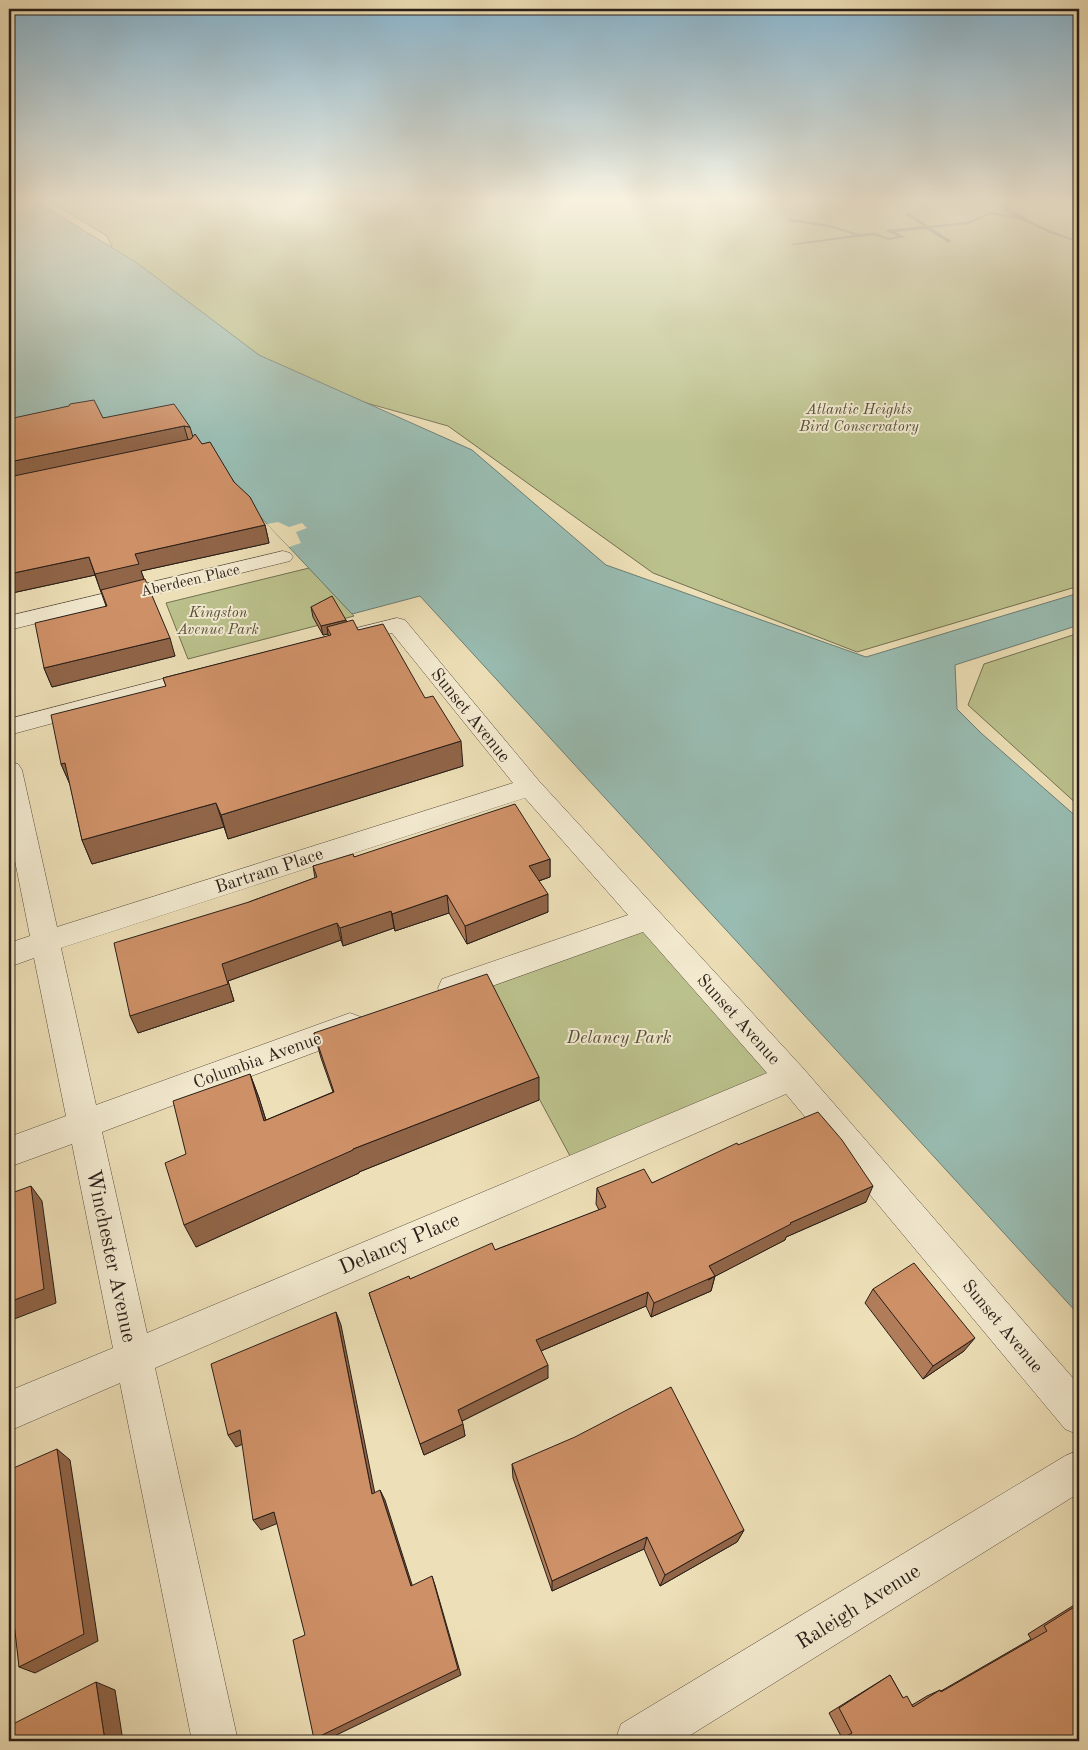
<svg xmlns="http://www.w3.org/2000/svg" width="1088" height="1750" font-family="'Old Standard TT',serif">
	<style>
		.green { fill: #bbc18c; stroke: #727052 }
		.water { fill: #99bcb2; stroke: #6c7d74 }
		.pier { fill: #eddfb7 }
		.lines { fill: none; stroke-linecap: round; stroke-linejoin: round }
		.stream { fill: #6c7d74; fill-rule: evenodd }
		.minor-casing { stroke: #5a4e40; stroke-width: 1 }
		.minor { fill: #f3ead0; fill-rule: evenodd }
		.wall { fill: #b17c59; stroke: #291e18 }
		.shaded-wall { fill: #906548; stroke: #291e18 }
		.building { fill: #ce9067; stroke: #291e18 }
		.labels { text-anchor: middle; stroke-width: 4; stroke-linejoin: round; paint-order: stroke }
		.far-park-label { font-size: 15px; font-style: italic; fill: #554f3b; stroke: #f3ead0 }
		.far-street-label { font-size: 15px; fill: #291e18; stroke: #f3ead0 }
		.street-label { font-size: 18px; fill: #291e18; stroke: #f3ead0 }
		.park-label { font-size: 18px; font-style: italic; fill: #554f3b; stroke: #f3ead0 }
		.near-street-label { font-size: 21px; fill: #291e18; stroke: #f3ead0 }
	</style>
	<rect width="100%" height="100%" fill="#eddfb7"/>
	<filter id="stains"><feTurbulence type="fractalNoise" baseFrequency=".004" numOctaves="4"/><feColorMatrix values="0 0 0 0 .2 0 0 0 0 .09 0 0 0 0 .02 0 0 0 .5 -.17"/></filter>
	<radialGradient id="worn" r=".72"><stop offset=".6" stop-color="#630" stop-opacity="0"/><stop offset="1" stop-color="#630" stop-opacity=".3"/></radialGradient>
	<g class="green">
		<path d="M44,198H1079V586L857,652L653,573L448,426L264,374L134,297L107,236Z"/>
		<path d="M309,568L354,616L188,659L166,603Z"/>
		<path d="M1079,633V806L968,705L984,664Z"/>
		<path d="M648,919L791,1077L576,1167L475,980Z"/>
	</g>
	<path class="water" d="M9,198H31L137,263L259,355L472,450L606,565L866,657L1079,593V625L955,665L957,709L981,733L1079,819V1315L420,596L352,614L222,476L9,427Z"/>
	<path class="pier" d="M278,522L289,527L302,523L307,528L296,532L301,543L289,547L267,524Z"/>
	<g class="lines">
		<path class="stream" d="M1022,200L1079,202V204L1022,202L1008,206L1009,208C1031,223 1054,233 1079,241V243L1050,233L1021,220L991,214L968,224L932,228L951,241L949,243L926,229L895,232L905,237L889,240L874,235L793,245L791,244L855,235L829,227L788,221L790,219L830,225L859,234L874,233L889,238L898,236L887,232V230L923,226L906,215V213H910L928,226L967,222L991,212L1014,216L1005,210L1004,205Z"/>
		<g class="minor-casing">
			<g id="minor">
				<path d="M283,551L290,553L293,557L290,561L9,630V616Z"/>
				<path d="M397,618L405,620L539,781L802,1067L1079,1385V1435L1065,1429L786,1094L155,1368L238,1741H192L120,1383L9,1431V1391L113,1348L72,1144L9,1167V1137L66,1116L34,958L9,967V943L30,936L9,831V762L18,764L22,770L57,927L513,783L392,633L349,644L341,642L338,637L341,632ZM525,798L628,915L442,979L438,988L442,997L453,1000L643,932L767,1073L147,1333L102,1132L361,1035L365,1026L361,1017L350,1013L96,1105L61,948Z"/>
				<path d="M201,669L209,671L213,676L209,681L9,735V719Z"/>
				<path d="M1079,1450V1493L681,1741H615L621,1724L1065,1456Z"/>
			</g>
		</g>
		<use href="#minor" class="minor"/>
	</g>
	<g class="wall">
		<path d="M103,418L190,427L193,437L202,444L234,482L265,525L269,543L141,571L144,579L175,656L52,687L44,668L106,606L95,575L12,593Z"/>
		<path d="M311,607L346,620V622L358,630L463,766L228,839L224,827L92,864L82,840L70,784L61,764L166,686L163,678L329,636L328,634L323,635L313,617Z"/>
		<path d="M354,857L550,859V877L539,881L548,912L467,944L449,913L395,931L394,928L343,946L341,940L228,981L234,1001L138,1033L249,902L315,878L313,866Z"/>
		<path d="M314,1033L539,1100L359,1172V1173L196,1247L250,1074L259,1098L266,1120L333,1092L321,1058Z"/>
		<path d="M738,1145L866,1202L786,1237L785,1240L715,1276L711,1291L651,1317L646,1306L541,1351L548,1378L462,1421L465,1436L424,1455L369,1293L495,1250L599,1210L596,1204L597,1188L652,1183Z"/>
		<path d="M873,1289L964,1351L923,1379L865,1303Z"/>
		<path d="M512,1464L744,1530L737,1542L660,1586L644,1549L552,1591L513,1478Z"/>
		<path d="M1079,1602V1741H836L842,1738L829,1713L890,1675L903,1698L912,1705L927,1696L940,1690L941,1691L1031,1639L1028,1634Z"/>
	</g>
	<g class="shaded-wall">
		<path d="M184,426L189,443L9,480V462Z"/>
		<path d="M265,525L269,543L141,571L145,582L101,592L95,574L135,554Z"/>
		<path d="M89,557L95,575L12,593L9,586V574Z"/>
		<path d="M346,620L347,629L327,627L328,634L323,635L321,626Z"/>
		<path d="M170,638L175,656L52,687L44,668Z"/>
		<path d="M461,741L463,766L228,839L221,815Z"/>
		<path d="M65,763L72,789L61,764Z"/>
		<path d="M216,803L224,827L92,864L82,840Z"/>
		<path d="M550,859V877L529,884V866Z"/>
		<path d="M548,894V912L467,944L465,926Z"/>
		<path d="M447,895L449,913L395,931L392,914Z"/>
		<path d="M391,911L394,928L343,946L340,928Z"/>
		<path d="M337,923L341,940L228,981L234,1001L138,1033L130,1016L222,964Z"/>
		<path d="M250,1074L259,1098L273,1144L264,1121Z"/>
		<path d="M539,1077V1100L359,1172V1173L196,1247L184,1225L353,1149Z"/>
		<path d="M31,1186L42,1201L56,1303L9,1321V1302Z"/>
		<path d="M873,1186L866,1202L786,1237L785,1240L708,1280L715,1276L711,1291L651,1317L654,1303L709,1266L790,1223Z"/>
		<path d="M648,1292L646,1306L536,1353V1340Z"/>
		<path d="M336,1312L341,1325L377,1504L372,1494Z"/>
		<path d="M975,1338L964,1351L923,1379L933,1366Z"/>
		<path d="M548,1365V1378L460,1422L458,1410Z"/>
		<path d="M463,1424L465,1436L424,1455L420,1444Z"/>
		<path d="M240,1430L248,1442L236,1447L228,1435Z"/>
		<path d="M57,1449L70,1460L98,1641L35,1673L19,1667Z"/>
		<path d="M380,1490L385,1500L415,1594L411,1586Z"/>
		<path d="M274,1512L281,1522L261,1530L253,1520Z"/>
		<path d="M744,1530L737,1542L660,1586L665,1575Z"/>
		<path d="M647,1537L644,1549L552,1591V1581Z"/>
		<path d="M432,1576L435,1585L461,1675L324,1741H318L314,1739Z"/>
		<path d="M11,1596L26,1604L9,1612V1597Z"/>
		<path d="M96,1682L115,1690L123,1741H105Z"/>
	</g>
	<g class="building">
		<path d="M94,400L103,418L174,404L190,427L184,426L9,462V419L69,406L70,404Z"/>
		<path d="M195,434L202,444L210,442L234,482L250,497L265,525L135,554L139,564L95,574L89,557L9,574V477L191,439Z"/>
		<path d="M145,579L170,638L44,668L35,623L107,606L101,590Z"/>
		<path d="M332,596L346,620L321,626L311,607Z"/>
		<path d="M353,620L358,630L383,624L425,698L433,696L461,741L221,815L216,803L82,840L65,763L61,764L51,715L166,686L163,678L331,635L327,627Z"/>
		<path d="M515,804L550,859L529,866L548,894L465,926L447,895L392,914L391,911L340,928L337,923L222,964L228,984L130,1016L114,943L249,902L317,877L313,866L353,854L354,857Z"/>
		<path d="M487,974L539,1077L353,1149V1150L184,1225L165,1163L186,1154L173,1101L250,1074L264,1121L334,1092L314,1033Z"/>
		<path d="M818,1112L842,1140L873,1186L790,1223L791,1224L709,1266L715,1276L654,1303L648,1292L536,1340L548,1365L458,1410L463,1424L420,1444L369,1293L409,1276L410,1279L492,1243L495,1250L606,1207L597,1188L644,1169L652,1183L737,1143L738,1145Z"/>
		<path d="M31,1186L44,1289L9,1302V1194Z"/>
		<path d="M914,1263L975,1338L933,1366L873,1289Z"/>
		<path d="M336,1312L372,1494L380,1490L411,1586L432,1576L458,1669L314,1739L293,1640L305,1635L274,1512L253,1520L240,1430L228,1435L211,1364Z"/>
		<path d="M671,1387L744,1530L665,1575L647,1537L552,1581L512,1464L575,1437Z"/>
		<path d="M57,1449L84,1634L19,1667L11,1596L9,1597V1470Z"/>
		<path d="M1079,1604V1741H838L852,1733L839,1708L890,1675L903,1698L907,1696L913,1707L940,1690L941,1692L1047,1631L1044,1626Z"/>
		<path d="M96,1682L105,1741H9V1726Z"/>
	</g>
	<linearGradient id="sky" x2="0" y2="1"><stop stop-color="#88b7d2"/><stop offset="0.45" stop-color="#f7f1df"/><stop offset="1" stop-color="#f7f1df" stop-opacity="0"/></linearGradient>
	<rect width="1088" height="443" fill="url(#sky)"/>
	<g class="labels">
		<g class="far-park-label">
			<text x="859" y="414">Atlantic Heights<tspan x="859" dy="17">Bird Conservatory</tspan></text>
			<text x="218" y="617">Kingston<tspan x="218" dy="17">Avenue Park</tspan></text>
		</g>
		<g class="far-street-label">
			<text transform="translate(190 580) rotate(-13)" y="5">Aberdeen Place</text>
		</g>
		<g class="street-label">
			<text transform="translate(471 715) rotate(51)" y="6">Sunset Avenue</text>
			<text transform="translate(269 870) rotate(-18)" y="6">Bartram Place</text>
			<text transform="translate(739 1019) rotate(48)" y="6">Sunset Avenue</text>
			<text transform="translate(257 1060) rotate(-20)" y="6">Columbia Avenue</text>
			<text transform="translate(1003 1326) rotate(50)" y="6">Sunset Avenue</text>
		</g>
		<g class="park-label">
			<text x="619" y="1043">Delancy Park</text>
		</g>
		<g class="near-street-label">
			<text transform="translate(399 1243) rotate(-23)" y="7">Delancy Place</text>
			<text transform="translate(112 1256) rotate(78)" y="7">Winchester Avenue</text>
			<text transform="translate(858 1606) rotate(-32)" y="7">Raleigh Avenue</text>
		</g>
	</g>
	<rect width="1088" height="1750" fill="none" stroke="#eddfb7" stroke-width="30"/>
	<rect x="10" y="10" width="1068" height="1730" fill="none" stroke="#291e18" stroke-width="2.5"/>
	<rect x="15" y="15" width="1058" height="1720" fill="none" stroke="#291e18"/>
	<rect width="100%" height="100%" filter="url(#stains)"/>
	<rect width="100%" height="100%" fill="url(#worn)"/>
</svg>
